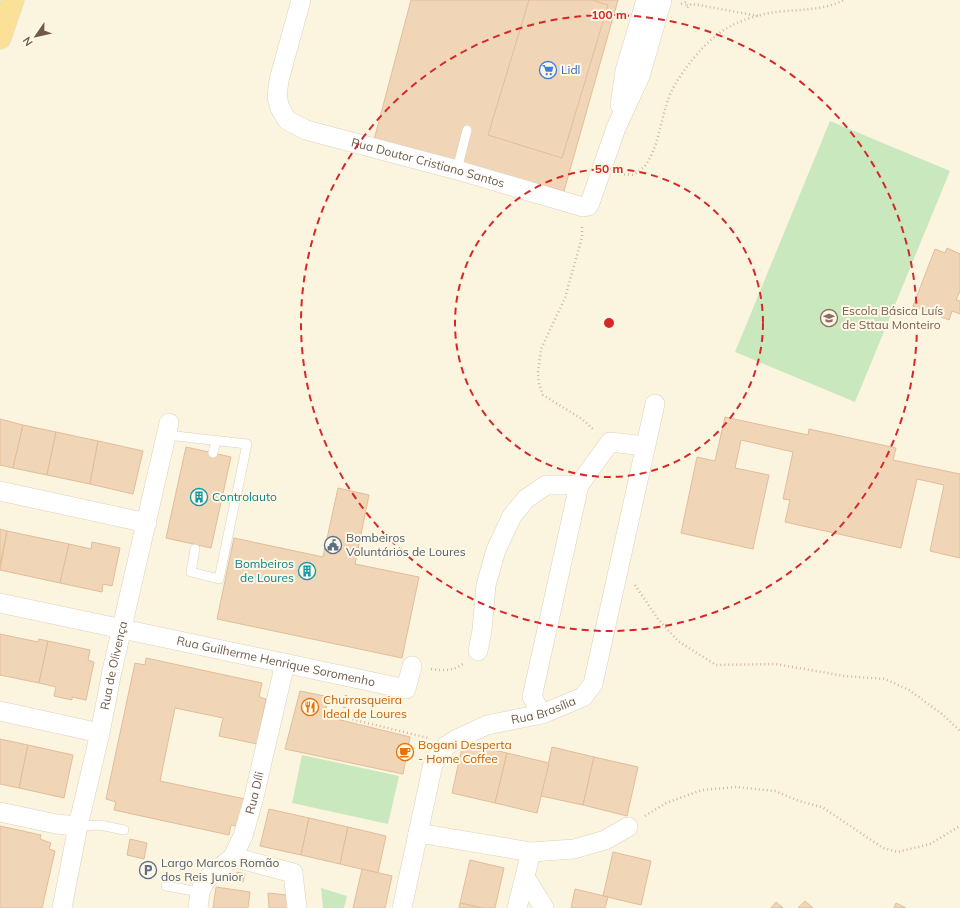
<svg xmlns="http://www.w3.org/2000/svg" width="960" height="908" font-family="Mulish,sans-serif">
	<style>
		.green { fill: #cae8be }
		.building { fill: #f0d5b7; stroke: #e2bd98 }
		.lines { fill: none; stroke-linecap: round; stroke-linejoin: round }
		.lane-casing { stroke: #dfd0bb; stroke-width: 10 }
		.street-casing { stroke: #dfd0bb; stroke-width: 20 }
		.primary-casing { stroke: #e0dbd7; stroke-width: 23 }
		.path { stroke: #d4b89b; stroke-width: 2.5; stroke-dasharray: 1 3; stroke-linecap: butt }
		.lane { stroke: #fff; stroke-width: 9 }
		.street { stroke: #fff; stroke-width: 19 }
		.primary { stroke: #fae197; stroke-width: 22 }
		.ring { fill: none; stroke: #d62828; stroke-width: 2; stroke-dasharray: 7 5 }
		.labels { text-anchor: middle; stroke-width: 4; stroke-linejoin: round; paint-order: stroke }
		.shop-label { font-size: 12px; fill: #366cbe; stroke: #fff8e4; text-anchor: start }
		.street-label { font-size: 12px; fill: #715b48; stroke: #fff8e4 }
		.education-label { font-size: 12px; fill: #785e54; stroke: #fff8e4; text-anchor: start }
		.culture-label { font-size: 12px; fill: #0d838f; stroke: #fff8e4; text-anchor: start }
		.service-label { font-size: 12px; fill: #4e5e75; stroke: #fff8e4; text-anchor: start }
		.food-label { font-size: 12px; fill: #c56008; stroke: #fff8e4; text-anchor: start }
		.centre { fill: #d62828; stroke: #fff8e4; stroke-width: 2 }
		.ring-label { font-size: 12px; text-anchor: middle; font-weight: bold; fill: #d62828; stroke: #fff8e4; stroke-width: 4; stroke-linejoin: round; paint-order: stroke }
	</style>
	<rect width="100%" height="100%" fill="#fbf4df"/>
	<g class="green">
		<path d="M830,121L950,171L855,402L735,352Z"/>
		<path d="M302,755L399,776L388,824L292,803Z"/>
		<path d="M321,888L347,896L344,908H323Z"/>
	</g>
	<g class="building">
		<path d="M411,0H618L564,191L374,140Z"/>
		<path d="M529,0H592L608,5L562,158L488,135Z"/>
		<path d="M947,248L960,254V291L956,300L960,301V314L952,311L949,320L913,306L935,249L945,253Z"/>
		<path d="M725,417L808,435L809,429L896,448L893,460L960,474V558L930,551L944,485L917,479L901,548L785,522L790,500L783,499L793,452L741,440L735,468L769,475L753,549L681,533L697,457L715,461Z"/>
		<path d="M0,419L23,425L13,468L0,465Z"/>
		<path d="M23,425L56,432L47,475L13,468Z"/>
		<path d="M56,432L98,441L90,484L47,475Z"/>
		<path d="M98,441L143,451L133,494L90,484Z"/>
		<path d="M186,447L231,457L211,548L166,538Z"/>
		<path d="M338,488L369,495L355,564L419,577L402,658L217,619L234,538L323,557Z"/>
		<path d="M0,529L7,531L0,565Z"/>
		<path d="M7,531L69,544L60,583L0,570Z"/>
		<path d="M92,542L120,548L112,586L103,584L102,592L60,583L69,544L91,549Z"/>
		<path d="M0,634L38,642L39,639L48,641L39,683L0,675Z"/>
		<path d="M48,641L90,650L88,660L94,662L86,700L72,697V700L54,696L56,687L39,683Z"/>
		<path d="M146,658L262,683L259,697L266,699L257,744L219,736L223,718L175,708L160,781L245,799L239,827L231,825L229,835L114,810L116,802L106,799L135,663L145,665Z"/>
		<path d="M300,691L329,697L324,716L410,737L403,774L285,749Z"/>
		<path d="M0,739L28,745L19,788L0,784Z"/>
		<path d="M463,743L507,753L495,803L452,793Z"/>
		<path d="M28,745L73,755L64,798L19,788Z"/>
		<path d="M552,747L594,757L583,805L541,796Z"/>
		<path d="M507,753L549,763L537,813L495,803Z"/>
		<path d="M594,757L638,767L627,816L583,805Z"/>
		<path d="M269,809L309,818L301,855L260,846Z"/>
		<path d="M309,818L348,827L340,864L301,855Z"/>
		<path d="M0,826L41,835L40,839L51,843L49,849L55,851L42,908H0Z"/>
		<path d="M348,827L386,836L378,873L340,864Z"/>
		<path d="M130,839L147,843L144,859L127,855Z"/>
		<path d="M613,852L651,861L641,905L603,896Z"/>
		<path d="M470,860L504,868L495,908H482L460,903Z"/>
		<path d="M362,869L392,876L385,908H353Z"/>
		<path d="M237,872L245,874L243,882L235,880Z"/>
		<path d="M216,887L250,892L248,908H213Z"/>
		<path d="M575,889L608,897L605,908H571Z"/>
		<path d="M268,893L287,895L288,908H269Z"/>
		<path d="M805,901L813,908H798Z"/>
		<path d="M776,902L783,908H771Z"/>
		<path d="M460,903L482,908H459Z"/>
		<path d="M896,903L906,908H894Z"/>
	</g>
	<g class="lines">
		<g class="lane-casing">
			<g id="lane">
				<path d="M457,170L467,130"/>
				<path d="M167,435L247,444L219,579L191,572L195,549"/>
				<path d="M213,453L216,440"/>
				<path d="M78,826L100,825L124,830"/>
				<path d="M166,886L200,892"/>
			</g>
		</g>
		<g class="street-casing">
			<g id="street">
				<path id="s1" d="M301,0L279,80L277,97L280,108L287,120L306,130L457,170L583,207L588,206L590,203L616,128L640,76L662,0"/>
				<path d="M620,105L625,71L646,0"/>
				<path d="M0,491L147,523"/>
				<path id="s2" d="M0,603L406,689L412,666"/>
				<path d="M478,651L482,630L486,585L496,550L512,516L526,499L546,485H579L610,442L645,446"/>
				<path d="M0,711L100,733"/>
				<path d="M542,714L532,697L579,485"/>
				<path d="M0,812L56,824L78,826"/>
				<path d="M418,833L531,852L574,849L605,840L628,827"/>
				<path d="M233,857L293,873L297,908"/>
				<path d="M525,877L544,908"/>
				<path id="s3" d="M62,908L78,826L100,733L112,671L169,423"/>
				<path id="s4" d="M198,908L200,892L204,883L209,877L233,857L243,836L253,801L285,663"/>
				<path id="s5" d="M402,908L433,764L446,746L457,739L487,725L542,714L583,697L593,684L655,404"/>
				<path d="M517,908L531,852"/>
			</g>
		</g>
		<g class="primary-casing">
			<path id="primary" d="M0,38L13,0"/>
		</g>
		<g class="path">
			<path d="M681,4L686,2L687,8L691,4L699,5L758,16"/>
			<path d="M620,174L633,175C637,172 642,169 645,166C659,146 660,122 668,100C673,82 701,46 717,35C733,22 756,15 776,12C800,9 822,11 844,0"/>
			<path d="M582,227V237L565,298L541,349L538,372L539,384L543,395L582,419L594,430"/>
			<path d="M635,585L658,619L678,641L716,665L776,664L844,676L885,679L909,690L942,714L960,731"/>
			<path d="M431,669C443,671 454,671 464,663"/>
			<path d="M346,695L343,717L428,738"/>
			<path d="M645,816L666,803L702,790L736,787L775,791L799,801L822,807L883,848L898,852L930,844L960,826"/>
		</g>
		<use href="#lane" class="lane"/>
		<use href="#street" class="street"/>
		<use href="#primary" class="primary"/>
	</g>
	<g class="ring">
		<circle cx="609" cy="323" r="154"/>
		<circle cx="609" cy="323" r="308"/>
	</g>
	<defs>
		<g id="supermarket-ring" transform="scale(0.9)"><circle r="9.5" fill="#fff8e4" stroke="#3f7fe0" stroke-width="1.5"/><path d="M-6-5.5h2.5l.6 2H6L4.5 2H-2.5L-4.4-4H-6ZM-1.5 3.2a1.3 1.3 0 1 0 .1 0ZM3 3.2a1.3 1.3 0 1 0 .1 0Z" fill="#3f7fe0"/></g>
		<g id="school-ring" transform="scale(0.9)"><circle r="9.5" fill="#fff8e4" stroke="#8d6e63" stroke-width="1.5"/><path d="M0-5L7-2L0 1L-7-2ZM-4 1L0 2.5L4 1V4Q0 6-4 4Z" fill="#8d6e63"/></g>
		<g id="building-ring" transform="scale(0.9)"><circle r="9.5" fill="#fff8e4" stroke="#0f9aa8" stroke-width="1.5"/><path d="M-4-6H4V6H1V3H-1V6H-4ZM-2.5-4.3h1.7v1.8h-1.7ZM.8-4.3h1.7v1.8H.8ZM-2.5-1h1.7V.8h-1.7ZM.8-1h1.7V.8H.8Z" fill="#0f9aa8"/></g>
		<g id="civic-ring" transform="scale(0.9)"><circle r="9.5" fill="#fff8e4" stroke="#5c6f8a" stroke-width="1.5"/><path d="M-.6-6.5H3V-4.5H.6V-3L4-1V1h2V6H-6V1h2V-1L-.6-3ZM-1.2 2.5V6h2.4V2.5Z" fill="#5c6f8a"/></g>
		<g id="restaurant-ring" transform="scale(0.9)"><circle r="9.5" fill="#fff8e4" stroke="#e8710a" stroke-width="1.5"/><path d="M-5-6h1v4h1v-4h1v4h1v-4h1v5L-1.5 .5V6h-2V.5L-5-1ZM5-6V6H3V1.5H1.5Q1.5-4 5-6Z" fill="#e8710a"/></g>
		<g id="cafe-ring" transform="scale(0.9)"><circle r="9.5" fill="#fff8e4" stroke="#e8710a" stroke-width="1.5"/><path d="M-5.5-4.5H6V0H3Q3 3.5 0 3.5H-2.5Q-5.5 3.5-5.5 0ZM3-3.2v2h1.7v-2ZM-6 4.5H4V6H-6Z" fill="#e8710a"/></g>
		<g id="parking-ring" transform="scale(0.9)"><circle r="9.5" fill="#fff8e4" stroke="#5c6f8a" stroke-width="1.5"/><path d="M-3.5-5.5H1a3.5 3.5 0 0 1 0 7H-1V5.5H-3.5ZM-1-3.4V-.6H.8a1.4 1.4 0 0 0 0-2.8Z" fill="#5c6f8a"/></g>
	</defs>
	<g fill-rule="evenodd">
		<use href="#supermarket-ring" x="548" y="70"/>
		<use href="#school-ring" x="829" y="318"/>
		<use href="#building-ring" x="199" y="497"/>
		<use href="#civic-ring" x="333" y="545"/>
		<use href="#building-ring" x="307" y="571"/>
		<use href="#restaurant-ring" x="310" y="707"/>
		<use href="#cafe-ring" x="405" y="752"/>
		<use href="#parking-ring" x="148" y="870"/>
	</g>
	<g class="labels">
		<g class="shop-label">
			<text x="561" y="74">Lidl</text>
		</g>
		<g class="street-label">
			<text dy="4" stroke="none"><textPath href="#s1" startOffset="273">Rua Doutor Cristiano Santos</textPath></text>
			<text dy="4" stroke="none"><textPath href="#s2" startOffset="282">Rua Guilherme Henrique Soromenho</textPath></text>
			<text dy="4" stroke="none"><textPath href="#s3" startOffset="248">Rua de Olivença</textPath></text>
			<text dy="4" stroke="none"><textPath href="#s5" startOffset="274">Rua Brasília</textPath></text>
			<text dy="4" stroke="none"><textPath href="#s4" startOffset="133">Rua Díli</textPath></text>
		</g>
		<g class="education-label">
			<text x="842" y="315">Escola Básica Luís<tspan x="842" dy="14">de Sttau Monteiro</tspan></text>
		</g>
		<g class="culture-label">
			<text x="212" y="501">Controlauto</text>
			<text x="294" y="568" text-anchor="end">Bombeiros<tspan x="294" dy="14">de Loures</tspan></text>
		</g>
		<g class="service-label">
			<text x="346" y="542">Bombeiros<tspan x="346" dy="14">Voluntários de Loures</tspan></text>
			<text x="161" y="867">Largo Marcos Romão<tspan x="161" dy="14">dos Reis Junior</tspan></text>
		</g>
		<g class="food-label">
			<text x="323" y="704">Churrasqueira<tspan x="323" dy="14">Ideal de Loures</tspan></text>
			<text x="418" y="749">Bogani Desperta<tspan x="418" dy="14">- Home Coffee</tspan></text>
		</g>
	</g>
	<circle cx="609" cy="323" r="6" class="centre"/>
	<g class="ring-label">
		<text x="609" y="19">100 m</text>
		<text x="609" y="173">50 m</text>
	</g>
	<g transform="translate(36 36) rotate(236)" stroke="#fff8e4" stroke-width="3" paint-order="stroke">
	<path d="M0-3L7 15L0 10L-7 15Z" fill="#715b48"/>
	<text y="-6" font-size="11" font-weight="bold" text-anchor="middle" fill="#715b48">N</text>
	</g>
</svg>
